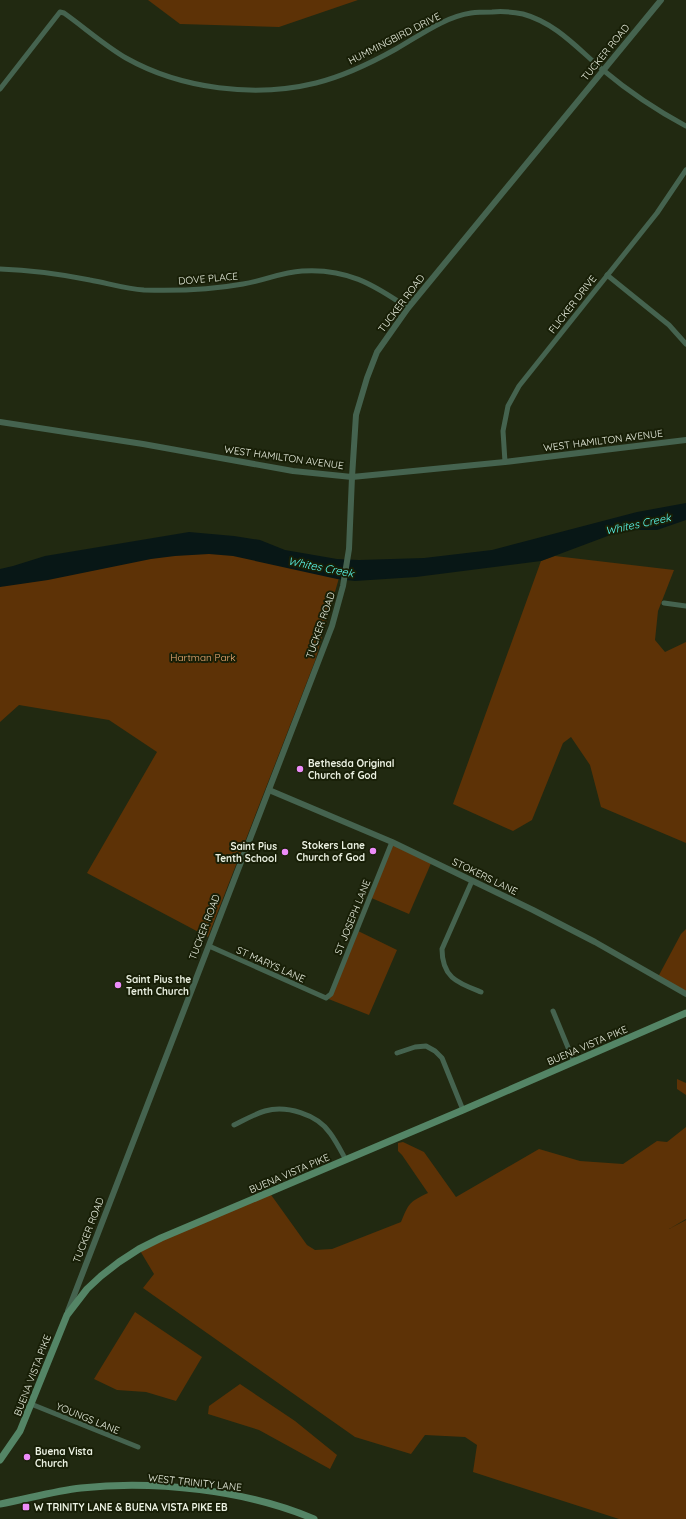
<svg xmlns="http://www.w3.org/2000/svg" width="686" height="1519" font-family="Quicksand,sans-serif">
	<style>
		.green { fill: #5d3206 }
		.water { fill: #081716 }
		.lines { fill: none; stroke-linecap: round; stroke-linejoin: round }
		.minor { stroke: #45634f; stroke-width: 5 }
		.tertiary { stroke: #45634f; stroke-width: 6 }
		.secondary { stroke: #548566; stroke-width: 7 }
		.poi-dot { fill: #ed8cf9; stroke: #181f07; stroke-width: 1.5 }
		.labels { text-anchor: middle; stroke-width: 4; stroke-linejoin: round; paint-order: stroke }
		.street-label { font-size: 10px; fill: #ebf1e2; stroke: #181f07 }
		.park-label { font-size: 10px; fill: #f6b179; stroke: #181f07 }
		.poi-label { font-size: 10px; font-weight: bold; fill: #ebf1e2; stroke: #181f07; text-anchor: start }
		.water-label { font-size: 11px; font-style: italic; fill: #5bfdf0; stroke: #181f07 }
	</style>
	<rect width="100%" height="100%" fill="#212911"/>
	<g class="green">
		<path d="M148,0H358L279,27L180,24Z"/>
		<path d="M223,552L339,578L315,661L208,937L87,873L157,752L109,720L19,705L0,722V574L87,560Z"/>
		<path d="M555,556L674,570L658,611L655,640L665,652L686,642V843L601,807L590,765L571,737L563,743L532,820L513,831L453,804L541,561Z"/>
		<path d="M392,842L432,861L409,914L369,897Z"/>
		<path d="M686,929V994L658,977L681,934Z"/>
		<path d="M356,930L397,950L369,1015L326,998L331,994Z"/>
		<path d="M677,1079L686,1083V1095L677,1089Z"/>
		<path d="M686,1127V1219L669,1229L686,1220V1519H619L473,1472L477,1445L465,1437L425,1435L411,1454L355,1437L143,1288L154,1274L139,1249L269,1192L307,1245L315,1250L332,1249L401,1222C409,1203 409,1202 428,1193L402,1155L398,1151V1143L403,1142L424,1152L456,1197L539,1149L580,1161L623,1164L657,1141L667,1142Z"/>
		<path d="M135,1312L202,1357L176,1401L146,1392L117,1390L94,1379Z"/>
		<path d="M240,1384L295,1421L337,1455L330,1469L259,1430L208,1414L209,1406Z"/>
	</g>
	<path class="water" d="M686,503V520L657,530H636L613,534L541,561L416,577L355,581L337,579L233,556L209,554L175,556L151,559L48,580L0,587V569L13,566L45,556L189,532L234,536L260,540L285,550L337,559L359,560L424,558L492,550L637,512Z"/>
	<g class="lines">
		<g class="minor">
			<path d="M0,89L60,12L64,13C85,28 104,45 126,58C181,89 255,98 316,83C344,76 371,63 396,49C419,36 444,17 471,13C478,12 485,12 492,12C502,11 513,12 523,14C556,23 578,49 603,70C628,91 656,110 686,126"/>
			<path d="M0,269C31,270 60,274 90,280C107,283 126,289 144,290C177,291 210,290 243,284C263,281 282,272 302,271C346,268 373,284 408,308"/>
			<path d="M607,275L669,325L686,344"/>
			<path d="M505,462L503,431L508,406L519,386L657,213L686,170"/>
			<path d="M664,603L686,606"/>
			<path d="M472,881L442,949C442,978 458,983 481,992"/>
			<path d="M209,946L326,998L331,994L392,842"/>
			<path d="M553,1011L574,1062"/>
			<path d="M397,1053L415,1047L426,1046L435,1051L442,1058L463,1110"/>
			<path d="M234,1125C244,1120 255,1114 265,1111C286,1105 317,1114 330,1133C336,1141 341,1151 346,1160"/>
			<path d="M31,1404L138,1447"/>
		</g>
		<g class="tertiary">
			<path d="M0,422L143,444L293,471L352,477L505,462L686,440"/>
			<path d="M269,790L392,842L533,910L595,942L686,994"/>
			<path d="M68,1311L332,626L343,586L349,549L352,477L356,415L367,378L377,352L408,308L661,0"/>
		</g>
		<g class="secondary">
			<path d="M0,1460L20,1431L67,1315L87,1289L101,1276L119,1262L139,1249L161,1238L463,1110L686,1013"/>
			<path d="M0,1504C27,1499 54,1491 81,1488C154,1480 247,1490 314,1519"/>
		</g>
	</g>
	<g class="poi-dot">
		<circle cx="300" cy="769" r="4"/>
		<circle cx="373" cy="851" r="4"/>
		<circle cx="285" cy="852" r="4"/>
		<circle cx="118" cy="985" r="4"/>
		<circle cx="27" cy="1457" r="4"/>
		<rect x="22" y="1503" width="8" height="8" rx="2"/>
	</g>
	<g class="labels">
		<g class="street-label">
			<text transform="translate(394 38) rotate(-27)" y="4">HUMMINGBIRD DRIVE</text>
			<text transform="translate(605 52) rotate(-51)" y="4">TUCKER ROAD</text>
			<text transform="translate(208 278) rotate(-5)" y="4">DOVE PLACE</text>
			<text transform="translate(401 303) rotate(-53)" y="4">TUCKER ROAD</text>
			<text transform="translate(572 304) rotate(-52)" y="4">FLICKER DRIVE</text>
			<text transform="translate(603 440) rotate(-7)" y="4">WEST HAMILTON AVENUE</text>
			<text transform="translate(284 457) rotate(8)" y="4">WEST HAMILTON AVENUE</text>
			<text transform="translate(320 625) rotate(-71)" y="4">TUCKER ROAD</text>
			<text transform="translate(485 876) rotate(26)" y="4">STOKERS LANE</text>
			<text transform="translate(352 917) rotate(-68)" y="4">ST JOSEPH LANE</text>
			<text transform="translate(204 927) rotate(-69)" y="4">TUCKER ROAD</text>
			<text transform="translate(271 964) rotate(24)" y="4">ST MARYS LANE</text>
			<text transform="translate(587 1045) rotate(-23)" y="4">BUENA VISTA PIKE</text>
			<text transform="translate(289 1173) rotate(-23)" y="4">BUENA VISTA PIKE</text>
			<text transform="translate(88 1230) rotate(-69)" y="4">TUCKER ROAD</text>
			<text transform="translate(32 1375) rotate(-69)" y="4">BUENA VISTA PIKE</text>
			<text transform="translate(88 1418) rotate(22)" y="4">YOUNGS LANE</text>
			<text transform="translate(195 1482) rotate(6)" y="4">WEST TRINITY LANE</text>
		</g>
		<g class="park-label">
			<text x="203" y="661">Hartman Park</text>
		</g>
		<g class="poi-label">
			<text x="308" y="767">Bethesda Original<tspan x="308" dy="12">Church of God</tspan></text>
			<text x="365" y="849" text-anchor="end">Stokers Lane<tspan x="365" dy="12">Church of God</tspan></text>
			<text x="277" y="850" text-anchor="end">Saint Pius<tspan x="277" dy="12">Tenth School</tspan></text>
			<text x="126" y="983">Saint Pius the<tspan x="126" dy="12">Tenth Church</tspan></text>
			<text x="35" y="1455">Buena Vista<tspan x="35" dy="12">Church</tspan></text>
			<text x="34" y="1511">W TRINITY LANE &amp; BUENA VISTA PIKE EB</text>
		</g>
		<g class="water-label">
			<text transform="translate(638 524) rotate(-12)" y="4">Whites Creek</text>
			<text transform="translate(321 567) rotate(11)" y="4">Whites Creek</text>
		</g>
	</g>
</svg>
